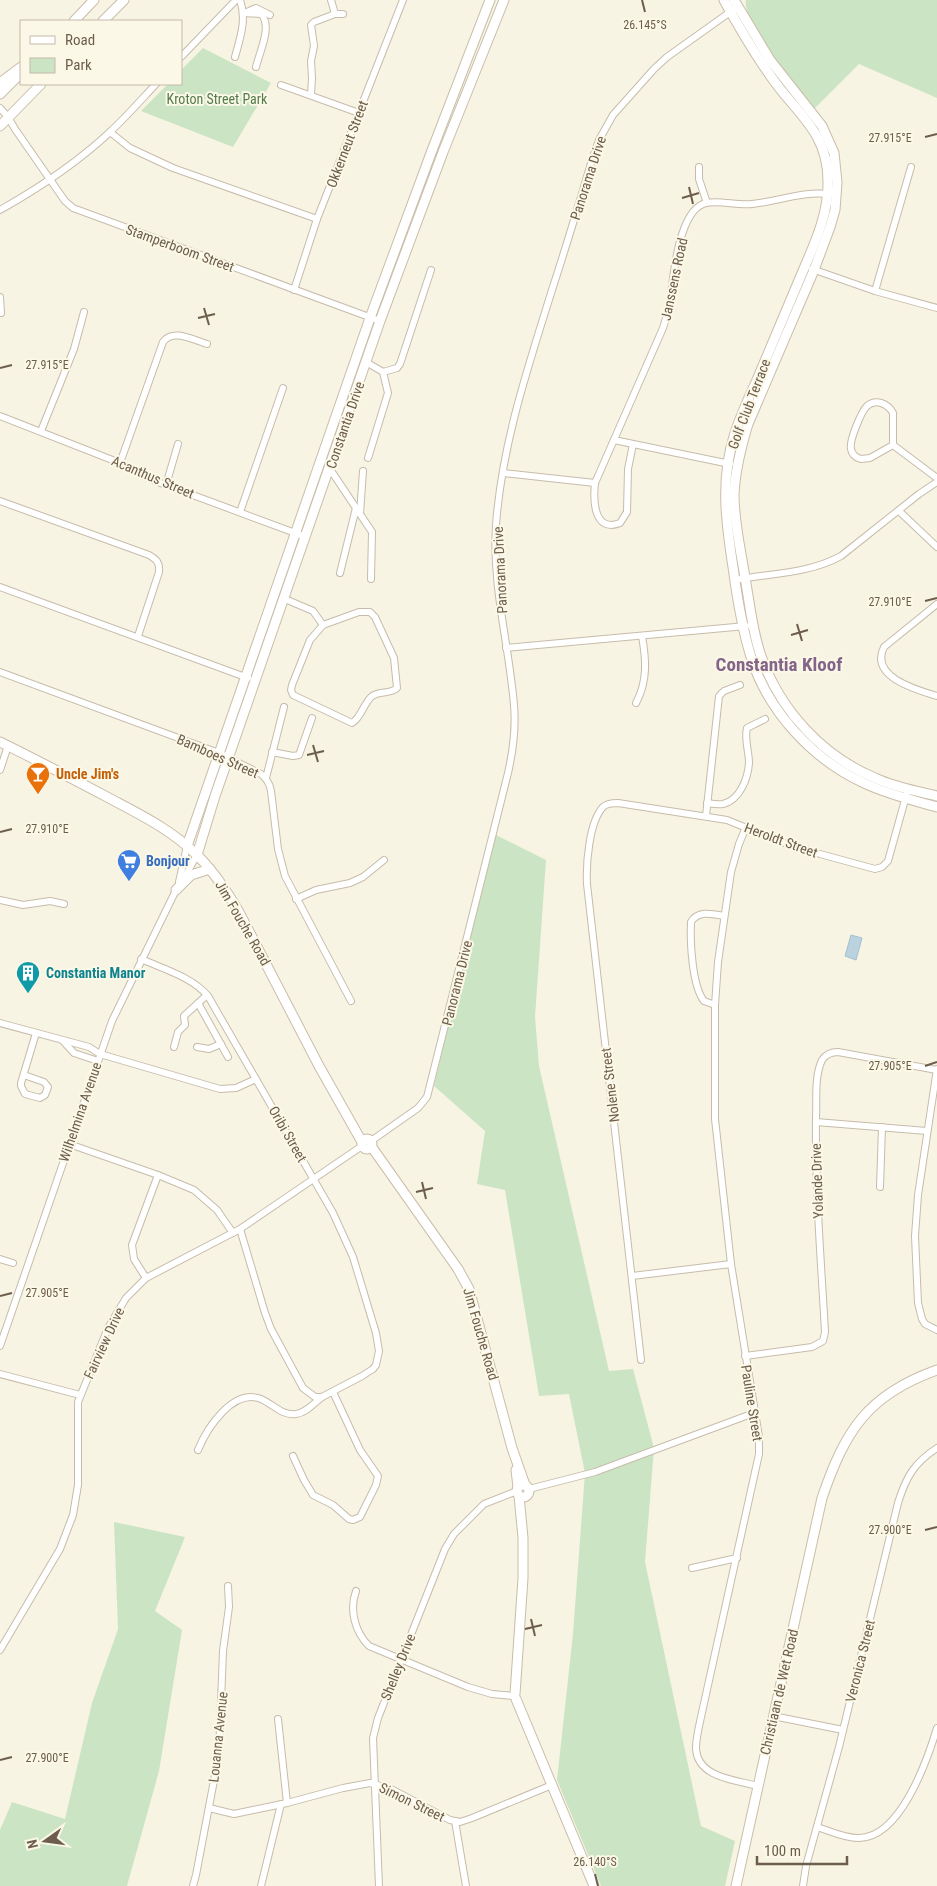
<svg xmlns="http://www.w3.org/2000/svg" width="937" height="1886" font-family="'Roboto Condensed',sans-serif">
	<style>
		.green { fill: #cbe4c3 }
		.water { fill: #bad3df; stroke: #a2c1cf }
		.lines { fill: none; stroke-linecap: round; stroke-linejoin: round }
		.street-casing { stroke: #c7bcab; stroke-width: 8 }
		.secondary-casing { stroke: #cabdaa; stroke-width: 11 }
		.street { stroke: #fff; stroke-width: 6 }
		.secondary { stroke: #fff; stroke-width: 9 }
		.ticks { fill: none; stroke: #6d5d4c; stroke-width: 2 }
		.labels { text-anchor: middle; stroke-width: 4; stroke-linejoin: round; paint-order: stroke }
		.park-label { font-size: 14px; fill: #527c4c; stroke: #fcf8e8 }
		.street-label { font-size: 14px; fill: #6d5d4c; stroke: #fcf8e8 }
		.food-label { font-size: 14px; font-weight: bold; fill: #c56008; stroke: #fcf8e8; text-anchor: start }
		.shop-label { font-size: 14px; font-weight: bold; fill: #366cbe; stroke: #fcf8e8; text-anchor: start }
		.culture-label { font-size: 14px; font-weight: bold; fill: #0d838f; stroke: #fcf8e8; text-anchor: start }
		.district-label { font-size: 19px; font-weight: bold; fill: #836589; stroke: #fcf8e8 }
		.ticks-label { font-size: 12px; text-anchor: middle; fill: #6d5d4c; stroke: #fcf8e8; stroke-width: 4; stroke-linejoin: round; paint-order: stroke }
	</style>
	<rect width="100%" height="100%" fill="#f8f4e3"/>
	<g class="green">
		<path d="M746,0H937V98L859,64L814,109C798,90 741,22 746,0Z"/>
		<path d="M203,48L271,83L233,147L141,111L168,84H181V70Z"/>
		<path d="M494,834L546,860L535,1017L539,1066L609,1371L633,1369L654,1448L645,1562L701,1826L735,1841L725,1886H601L557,1780L573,1634L585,1473L569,1394L539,1396L505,1190L477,1184L485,1131L434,1086Z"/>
		<path d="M114,1522L185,1537L155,1611L182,1630L159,1771L127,1886H0V1830L12,1802L65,1819L92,1703L118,1629Z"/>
	</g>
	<path class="water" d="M851,935L862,938L856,960L845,956Z"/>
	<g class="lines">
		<g class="street-casing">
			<g id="street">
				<path d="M247,12L256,8L270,15"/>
				<path d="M243,13L261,14C273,26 259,53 256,67"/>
				<path d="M335,14H343"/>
				<path d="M181,57L236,0"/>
				<path d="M235,57C240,38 247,20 240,0"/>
				<path d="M281,85L359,113"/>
				<path d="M311,95L312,78L311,61L314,46L311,25L314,22L335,14L331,0"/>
				<path d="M0,108L8,117L15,129L65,201L73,208L380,321"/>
				<path d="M110,132L130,148L173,168L317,219"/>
				<path d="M699,167V179L707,203"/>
				<path d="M0,210C39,188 78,162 110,132C126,117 141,100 156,84"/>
				<path d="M812,269L875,291L937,308"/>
				<path d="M294,290L317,219L403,0"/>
				<path d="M875,291L911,167"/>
				<path d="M0,297L1,313"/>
				<path d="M366,362L383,372L388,393L368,458"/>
				<path d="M383,372L397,368L400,364L431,270"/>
				<path d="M0,416L120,463L155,481L306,537"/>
				<path d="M41,431L74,349L84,312"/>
				<path d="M614,440L730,464"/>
				<path d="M633,444L628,469L627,512L620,523C594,533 593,501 595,483L663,328C666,319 668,311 670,302C673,279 678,214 703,204C715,199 738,206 752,204C781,201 799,191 831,194"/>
				<path d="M893,445L870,458L861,459C857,458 852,455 851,449C849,441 861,412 867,406C876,398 888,404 893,413V445L937,478"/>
				<path d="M120,463L163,342C173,328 193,340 207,344"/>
				<path d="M330,469L372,532L371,579"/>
				<path d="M503,473L595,483"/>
				<path d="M166,485L178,444"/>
				<path d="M0,501L149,555C156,559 160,562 159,572L138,636"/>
				<path d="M899,511L937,547"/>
				<path d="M240,512L283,388"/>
				<path d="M360,514L363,471"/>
				<path d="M340,573L356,508"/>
				<path d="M735,580C771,573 808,574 841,556L919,494L937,482"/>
				<path d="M0,587L248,678"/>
				<path d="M285,599L313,611L323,625L310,640L292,685L291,690L293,695L352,723C361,718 363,705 371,697C378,690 390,695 397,688L394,658L375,617L370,612H359L323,625"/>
				<path d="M937,604L884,647C869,677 917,690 937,696"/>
				<path d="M506,648L746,626"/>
				<path d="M0,672L219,753L261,774C267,779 270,784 271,791L278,849L285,876L351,1001"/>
				<path d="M636,703C648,681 646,659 642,636"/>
				<path d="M272,752L293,756L299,755L312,718"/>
				<path d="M0,770L8,746"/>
				<path d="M266,778L284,707"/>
				<path d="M707,803C713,804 718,805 723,804C740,800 748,778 749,763C749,751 744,739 747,728L765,719"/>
				<path d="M706,816L719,696L724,691L740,685"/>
				<path d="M746,827L739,844L731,872L718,962L715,1005V1119L731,1264L759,1437V1454L701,1717C699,1727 696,1738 696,1748C697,1778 736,1780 758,1786"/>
				<path d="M184,878L197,855"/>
				<path d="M179,882L187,846"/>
				<path d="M296,899L316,890L350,883L363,877L384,860"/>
				<path d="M0,900L23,905L50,901L64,904"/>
				<path d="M141,959C164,969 192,977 208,996L333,1213L353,1257L376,1333L379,1351L376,1365L373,1369L362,1376L322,1397H315L303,1388L271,1329L265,1313L240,1229"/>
				<path d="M198,1003L228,1057"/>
				<path d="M715,1005L704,1001C692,986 690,941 691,922C698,910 713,914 724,916"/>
				<path d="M0,1023L89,1047L100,1054L220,1089L236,1088L256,1079"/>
				<path d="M63,1041L74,1053L98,1061"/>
				<path d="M174,1047L178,1032L185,1025L184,1016L207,995"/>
				<path d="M197,1047L209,1049L221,1044"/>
				<path d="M937,1069L918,1195L915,1236L918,1303L922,1319L925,1324L937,1330"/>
				<path d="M24,1075L44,1082L48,1087L45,1095L40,1098L25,1094L21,1086V1083L36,1033"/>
				<path d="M816,1122L927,1131"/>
				<path d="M371,1141L418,1108L427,1097L508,773C513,751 516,728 514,705C509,645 492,586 496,525C502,444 528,367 552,290C566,247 579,204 592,160L599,140L613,115L654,69L667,57L733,10"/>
				<path d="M69,1144L158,1175L194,1190L217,1210L233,1233"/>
				<path d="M880,1187L882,1127"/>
				<path d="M0,1259L13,1263"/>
				<path d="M632,1276L731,1264"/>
				<path d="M146,1278L134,1259L132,1245L158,1175"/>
				<path d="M0,1346L112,1021L178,886"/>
				<path d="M745,1356L812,1347L823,1341L825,1332C821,1260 815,1189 816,1117C817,1100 814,1077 822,1060C826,1054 831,1052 838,1052L937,1070"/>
				<path d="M641,1360L587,884C586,864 589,822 603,807C607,803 613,803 618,803L727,820L781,842L820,854L875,869L882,867L888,861L908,789"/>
				<path d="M0,1374L80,1395"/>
				<path d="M198,1450C207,1428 233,1388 261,1399C273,1404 282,1416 296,1414C306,1413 314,1403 322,1397"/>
				<path d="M293,1456L304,1480L313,1495L333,1505L349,1519L353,1520L360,1517L376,1485L378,1476L360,1450L333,1392"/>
				<path d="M529,1489L595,1472L754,1413"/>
				<path d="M692,1568L737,1558"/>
				<path d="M356,1591C349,1610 355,1632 369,1646L468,1687L492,1694L514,1696"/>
				<path d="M0,1650L60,1549L73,1515L78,1485V1402L108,1328L126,1298L146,1278L240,1229L362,1146"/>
				<path d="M773,1716L843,1730"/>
				<path d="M278,1719L287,1803"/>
				<path d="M209,1808L234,1814L287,1803L343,1788L370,1783L391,1789L450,1820L460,1822L472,1818L552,1785"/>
				<path d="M455,1821L466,1886"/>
				<path d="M817,1827C830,1831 844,1838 858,1838C900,1839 927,1761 937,1728"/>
				<path d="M193,1886L196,1875L219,1754L223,1651L229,1607L228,1586"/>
				<path d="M261,1886L281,1804"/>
				<path d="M379,1886L373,1738L378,1718L445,1549L454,1534L484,1504L517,1491"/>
				<path d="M803,1886L806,1866L839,1747L898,1503C906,1477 914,1463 937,1448"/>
			</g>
		</g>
		<g class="secondary-casing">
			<g id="secondary">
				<path d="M724,0C739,27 754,53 772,78C797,114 828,132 828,181C829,215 813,247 800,278C786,312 771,346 757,380C749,397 741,415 735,433C720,478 726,522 733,567C737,597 742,628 751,657C768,711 812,759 864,783C887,794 912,800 937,807"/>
				<path d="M734,0L770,60L822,126L834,153L837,182L835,210L830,227L814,270L748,424C741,447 735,471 734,495C734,523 741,551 745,578C750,604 752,631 761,656C780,710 822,756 875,778C894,787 916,791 937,796"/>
				<path d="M74,21L94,0"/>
				<path d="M103,21L124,0"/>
				<path d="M0,83L21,67"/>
				<path d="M0,94L21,73"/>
				<path d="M0,126L41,84"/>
				<path d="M0,742C37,760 73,779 109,798C141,815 172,830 198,856C215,873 228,893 240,914L319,1066L362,1142"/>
				<path d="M187,846L370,318L431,153L490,0"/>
				<path d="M197,855L215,796L380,321L443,152L504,0"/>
				<path d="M176,890L191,875L210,869"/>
				<circle cx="367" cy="1144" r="5"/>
				<path d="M371,1146L458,1269L469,1289L512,1448L525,1485"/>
				<path d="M516,1470L518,1487"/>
				<circle cx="523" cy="1491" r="6"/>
				<path d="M515,1694L523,1578V1538L519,1496"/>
				<path d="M516,1699L594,1886"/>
				<path d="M736,1886L822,1498C845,1431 867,1395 937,1370"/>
			</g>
		</g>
		<use href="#street" class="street"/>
		<use href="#secondary" class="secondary"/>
	</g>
	<path class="ticks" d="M642,0L645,12M925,137L937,134M689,187L693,204M682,198L699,193M204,308L209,325M198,318L215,314M0,368L12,365M925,601L937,598M797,624L802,641M791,635L808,630M313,745L318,762M307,755L324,751M0,832L12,829M925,1066L937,1062M422,1182L426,1199M416,1192L433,1188M0,1296L12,1293M925,1530L937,1527M531,1619L535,1636M525,1629L542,1625M0,1760L12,1757M595,1874L598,1886"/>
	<defs>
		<g id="bar-pin" transform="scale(1.25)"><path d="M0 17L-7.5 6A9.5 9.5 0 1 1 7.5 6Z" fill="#e8710a" stroke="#fcf8e8"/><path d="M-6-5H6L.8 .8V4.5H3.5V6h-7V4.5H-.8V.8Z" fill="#fff"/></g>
		<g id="supermarket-pin" transform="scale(1.25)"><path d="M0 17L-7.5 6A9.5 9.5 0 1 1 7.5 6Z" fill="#3f7fe0" stroke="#fcf8e8"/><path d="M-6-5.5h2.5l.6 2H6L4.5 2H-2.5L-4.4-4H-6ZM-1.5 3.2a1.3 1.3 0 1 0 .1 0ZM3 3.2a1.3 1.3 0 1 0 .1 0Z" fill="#fff"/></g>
		<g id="building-pin" transform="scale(1.25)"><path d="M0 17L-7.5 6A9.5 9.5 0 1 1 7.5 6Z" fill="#0f9aa8" stroke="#fcf8e8"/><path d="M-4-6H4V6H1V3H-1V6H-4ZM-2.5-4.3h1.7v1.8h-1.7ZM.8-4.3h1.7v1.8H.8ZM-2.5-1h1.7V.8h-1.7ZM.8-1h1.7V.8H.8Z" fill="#fff"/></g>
	</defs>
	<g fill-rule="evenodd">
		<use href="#bar-pin" x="38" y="774"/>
		<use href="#supermarket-pin" x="129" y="861"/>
		<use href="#building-pin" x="28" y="973"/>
	</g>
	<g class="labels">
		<g class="park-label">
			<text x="217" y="104">Kroton Street Park</text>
		</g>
		<g class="street-label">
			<text transform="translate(347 144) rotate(-69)" y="5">Okkerneut Street</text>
			<text transform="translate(588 178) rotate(-72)" y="5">Panorama Drive</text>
			<text transform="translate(180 248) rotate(20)" y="5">Stamperboom Street</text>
			<text transform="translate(674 279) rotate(-78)" y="5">Janssens Road</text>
			<text transform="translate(749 404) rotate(-69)" y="5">Golf Club Terrace</text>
			<text transform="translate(345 425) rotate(-71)" y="5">Constantia Drive</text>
			<text transform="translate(153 477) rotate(23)" y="5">Acanthus Street</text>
			<text transform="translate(500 570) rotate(-93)" y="5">Panorama Drive</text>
			<text transform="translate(218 756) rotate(24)" y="5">Bamboes Street</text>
			<text transform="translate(781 840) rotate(20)" y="5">Heroldt Street</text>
			<text transform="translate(243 923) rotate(60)" y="5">Jim Fouche Road</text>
			<text transform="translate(457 983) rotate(-76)" y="5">Panorama Drive</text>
			<text transform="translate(610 1085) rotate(-97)" y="5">Nolene Street</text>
			<text transform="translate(80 1112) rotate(-71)" y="5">Wilhelmina Avenue</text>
			<text transform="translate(288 1134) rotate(60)" y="5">Oribi Street</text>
			<text transform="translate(817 1181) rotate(-92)" y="5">Yolande Drive</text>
			<text transform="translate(481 1334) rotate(74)" y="5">Jim Fouche Road</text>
			<text transform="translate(104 1343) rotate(-65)" y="5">Fairview Drive</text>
			<text transform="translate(752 1403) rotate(81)" y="5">Pauline Street</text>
			<text transform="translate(860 1661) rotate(-76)" y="5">Veronica Street</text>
			<text transform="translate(398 1667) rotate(-68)" y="5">Shelley Drive</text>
			<text transform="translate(779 1692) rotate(-77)" y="5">Christiaan de Wet Road</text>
			<text transform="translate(218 1737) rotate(-84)" y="5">Louanna Avenue</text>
			<text transform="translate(412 1802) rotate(26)" y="5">Simon Street</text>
		</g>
		<g class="food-label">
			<text x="56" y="779">Uncle Jim's</text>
		</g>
		<g class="shop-label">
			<text x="146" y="866">Bonjour</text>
		</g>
		<g class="culture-label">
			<text x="46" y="978">Constantia Manor</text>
		</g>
		<g class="district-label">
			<text x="779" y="671">Constantia Kloof</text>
		</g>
	</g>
	<g class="ticks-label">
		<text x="645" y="29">26.145°S</text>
		<text x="890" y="142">27.915°E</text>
		<text x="47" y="369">27.915°E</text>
		<text x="890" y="606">27.910°E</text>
		<text x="47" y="833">27.910°E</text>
		<text x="890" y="1070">27.905°E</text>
		<text x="47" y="1297">27.905°E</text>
		<text x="890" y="1534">27.900°E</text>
		<text x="47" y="1762">27.900°E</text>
		<text x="595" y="1866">26.140°S</text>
	</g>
	<rect x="20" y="20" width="162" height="65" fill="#fcf8e8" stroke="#c3baaa"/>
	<rect x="30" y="36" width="25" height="8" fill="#ffffff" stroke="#c3baaa"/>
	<text x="65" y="45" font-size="15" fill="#6d5d4c">Road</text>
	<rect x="30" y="58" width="25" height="15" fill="#cbe4c3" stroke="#c3baaa"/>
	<text x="65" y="70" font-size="15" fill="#6d5d4c">Park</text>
	<g transform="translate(45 1841) rotate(256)" stroke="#fcf8e8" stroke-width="4" paint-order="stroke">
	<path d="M0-4L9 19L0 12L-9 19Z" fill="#6d5d4c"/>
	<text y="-8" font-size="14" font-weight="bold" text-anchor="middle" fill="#6d5d4c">N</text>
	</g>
	<path d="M757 1856v8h90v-8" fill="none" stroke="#6d5d4c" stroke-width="2.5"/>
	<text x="764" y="1856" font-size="15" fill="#6d5d4c" stroke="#fcf8e8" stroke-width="4" paint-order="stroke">100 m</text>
</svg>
